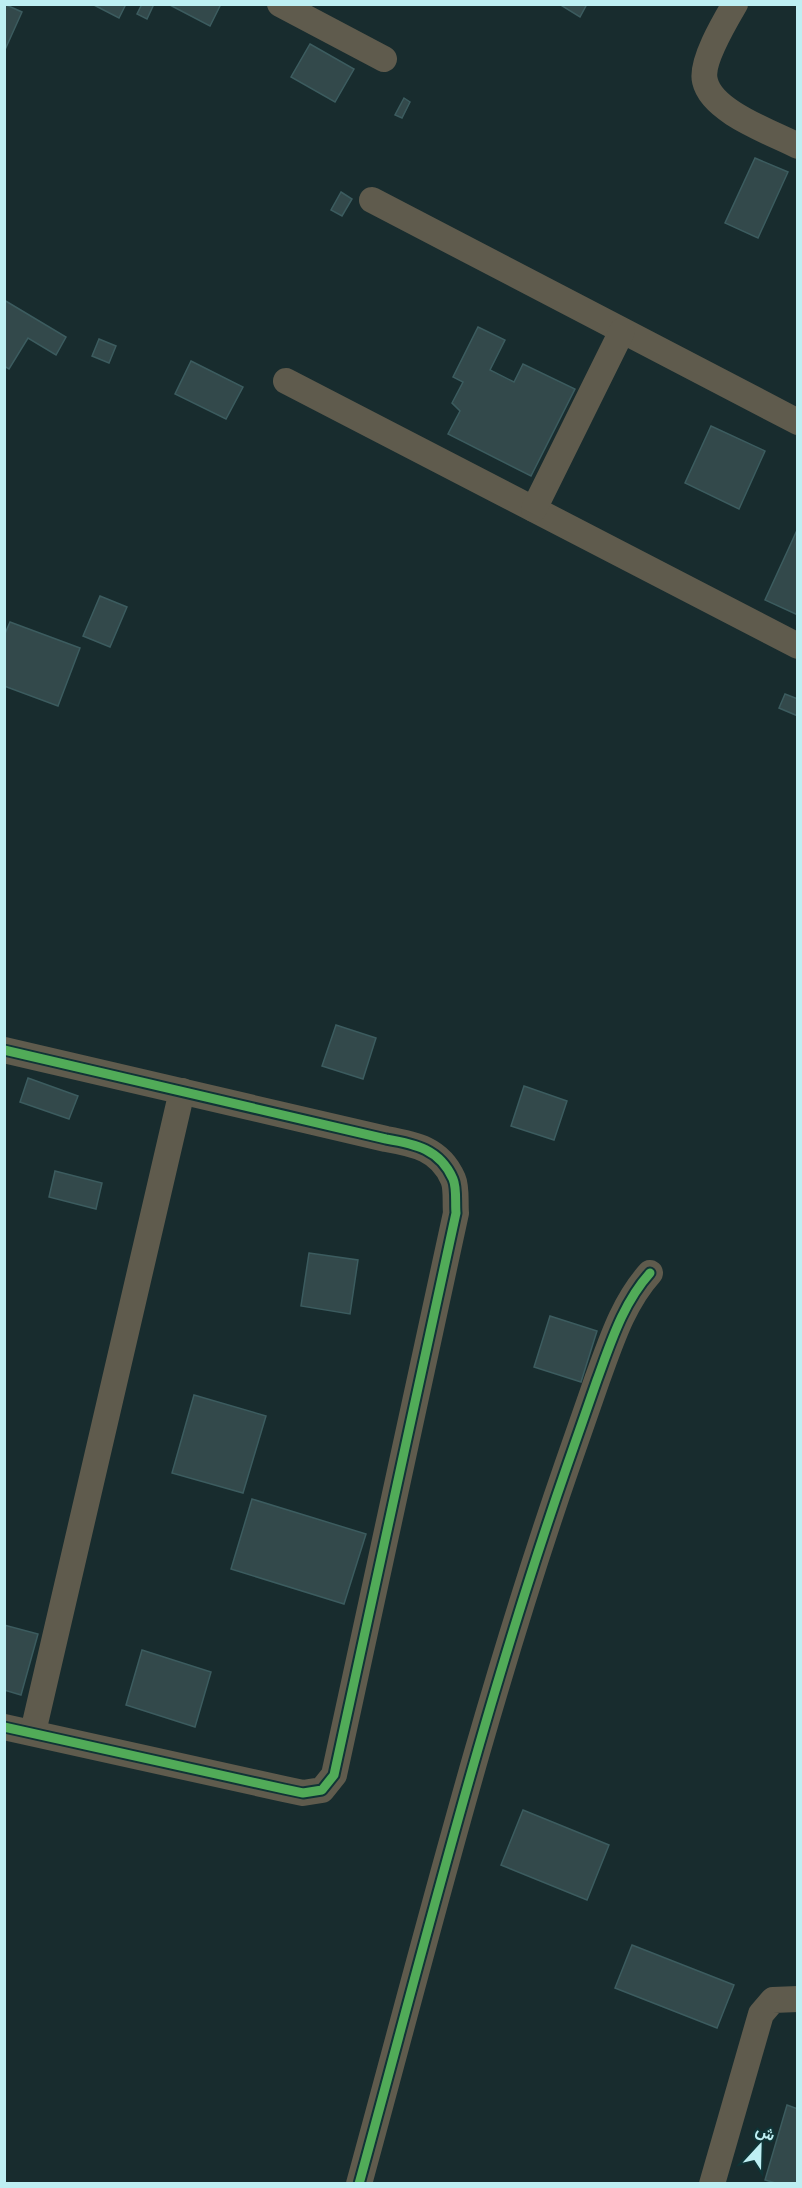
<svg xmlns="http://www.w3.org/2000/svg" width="802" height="2188" font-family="Overpass,Vazirmatn,sans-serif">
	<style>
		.building { fill: #33494b; stroke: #3c5c5f; stroke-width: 1.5 }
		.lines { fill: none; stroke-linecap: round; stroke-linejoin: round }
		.minor { stroke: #5f5b4d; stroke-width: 26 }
		.cycleway-casing { stroke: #103436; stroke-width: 13 }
		.cycleway { stroke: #51ab58; stroke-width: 9 }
	</style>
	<rect width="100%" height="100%" fill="#182c2e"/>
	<g class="building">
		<path d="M4,4L22,12L4,52Z"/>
		<path d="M92,4H126L119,18Z"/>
		<path d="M142,4H154L147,19L137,14Z"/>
		<path d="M168,4H217L220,6L210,26Z"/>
		<path d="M559,4H587L580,17Z"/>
		<path d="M310,44L354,69L335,102L291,77Z"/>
		<path d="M404,98L410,102L402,118L395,115Z"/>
		<path d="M755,158L788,172L758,238L725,223Z"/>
		<path d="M341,192L352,199L342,216L331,210Z"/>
		<path d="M4,300L66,337L56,355L28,338L9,369L4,366Z"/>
		<path d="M478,327L505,340L490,370L514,382L523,364L575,389L531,476L448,434L460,411L452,403L463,382L453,377Z"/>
		<path d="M99,339L116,346L109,363L92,356Z"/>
		<path d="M191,361L243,387L226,419L175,394Z"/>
		<path d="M711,426L765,451L739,509L685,483Z"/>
		<path d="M798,528V615L765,600Z"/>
		<path d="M100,596L127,607L110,647L83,636Z"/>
		<path d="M10,622L80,648L58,706L4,686V636Z"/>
		<path d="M785,694L798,699V716L779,708Z"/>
		<path d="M336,1025L376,1038L363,1079L322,1066Z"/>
		<path d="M28,1078L78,1096L69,1119L20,1102Z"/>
		<path d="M524,1086L567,1101L554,1140L511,1126Z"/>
		<path d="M55,1171L102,1183L96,1209L49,1197Z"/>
		<path d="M309,1253L358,1260L350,1314L301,1306Z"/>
		<path d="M550,1316L597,1331L581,1382L534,1367Z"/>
		<path d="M194,1395L266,1416L243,1493L172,1473Z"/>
		<path d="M252,1499L366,1534L344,1604L231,1569Z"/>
		<path d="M4,1625L38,1634L21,1695L4,1690Z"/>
		<path d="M142,1650L211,1672L195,1727L126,1705Z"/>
		<path d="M523,1810L609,1845L587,1900L501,1865Z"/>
		<path d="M632,1945L734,1985L717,2028L615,1988Z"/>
		<path d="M787,2105L798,2109V2184H779L765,2180Z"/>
	</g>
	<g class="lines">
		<g class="minor">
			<path d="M280,4L384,59"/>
			<path d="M735,4C725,21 700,63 705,81C712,112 771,132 798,146"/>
			<path d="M372,200L798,422"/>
			<path d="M286,381L798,646"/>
			<path d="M534,509L622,331"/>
			<path d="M4,1050L386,1139C415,1144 440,1149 453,1179C457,1188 455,1203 456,1213L334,1775L322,1790L303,1793L284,1789L4,1727"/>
			<path d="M33,1732L182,1091"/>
			<path d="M359,2184C425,1943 485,1702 567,1466C577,1437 587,1409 597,1380C611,1342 623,1303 650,1273"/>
			<path d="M712,2184L761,2014L773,2000L798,1999"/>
		</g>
		<g class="cycleway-casing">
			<g id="cycleway">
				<path d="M4,1050L386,1139C415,1144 440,1149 453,1179C457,1188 455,1203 456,1213L334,1775L322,1790L303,1793L284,1789L4,1727"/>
				<path d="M359,2184C425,1943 485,1702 567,1466C577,1437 587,1409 597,1380C611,1342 623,1303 650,1273"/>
			</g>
		</g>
		<use href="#cycleway" class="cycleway"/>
	</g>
	<rect width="802" height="2188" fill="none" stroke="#beeff3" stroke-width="12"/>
	<g transform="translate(760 2146) rotate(22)" stroke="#103436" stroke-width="4.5" paint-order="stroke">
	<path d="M0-4.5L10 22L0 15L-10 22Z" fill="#beeff3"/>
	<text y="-9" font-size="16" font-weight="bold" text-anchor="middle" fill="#beeff3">ش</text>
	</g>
</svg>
